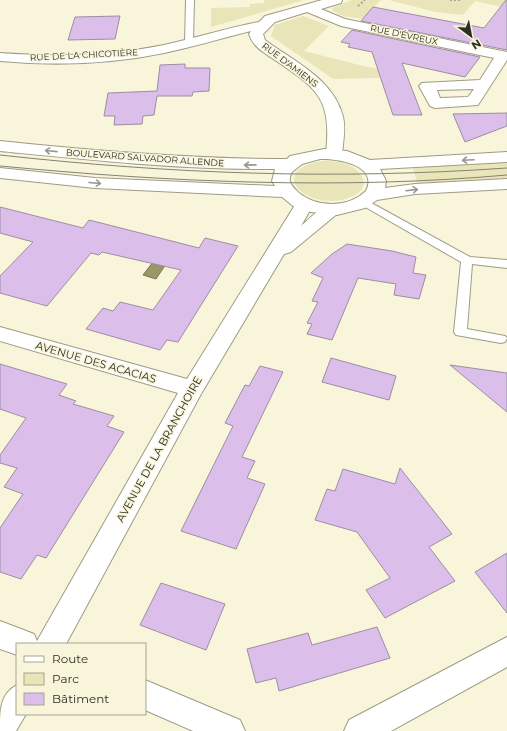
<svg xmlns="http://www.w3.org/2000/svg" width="507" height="731" font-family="Montserrat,sans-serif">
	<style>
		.green { fill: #e9e5b9 }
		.water { fill: #9b9666; stroke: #7b7752 }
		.building { fill: #dcbeea; stroke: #9c8ea3 }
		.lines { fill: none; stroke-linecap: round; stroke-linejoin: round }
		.service-casing { stroke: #9e9c84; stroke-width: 2 }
		.minor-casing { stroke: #9e9c84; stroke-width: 2 }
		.tertiary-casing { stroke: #9e9c84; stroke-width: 2 }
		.path { stroke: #959381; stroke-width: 1.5; stroke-dasharray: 2 2; stroke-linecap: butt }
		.service { fill: #fff; fill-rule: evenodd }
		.minor { fill: #fff; fill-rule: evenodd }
		.tertiary { fill: #fff; fill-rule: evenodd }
		.tram { stroke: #848272; stroke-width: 1 }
		.oneway { stroke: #979692 }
		.labels { text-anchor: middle; stroke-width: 3; stroke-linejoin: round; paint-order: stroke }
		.far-street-label { font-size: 9px; fill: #2f2e25; stroke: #f8f5db }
		.street-label { font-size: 11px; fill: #2f2e25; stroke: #f8f5db }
	</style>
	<rect width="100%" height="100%" fill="#f8f5db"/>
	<g class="green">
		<path d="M264,0H304L211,27V8L250,7V4L264,3Z"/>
		<path d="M352,0H381L362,19L343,16L333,11L332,8Z"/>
		<path d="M389,0H507V8L475,1L463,15L435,12Z"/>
		<path d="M303,16L329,26L304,51L367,67L405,72L408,77L333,79L271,36L275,25Z"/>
		<path d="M322,161C330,161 338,161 346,164C363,170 373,188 351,197C310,214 263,171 322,161Z"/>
		<path d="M507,162V180L418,185L413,168Z"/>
	</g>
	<path class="water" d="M156,258L168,261L156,279L143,275Z"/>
	<g class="building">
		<path d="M506,0H507V50L361,21L373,7L484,28Z"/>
		<path d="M120,16L115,39L68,40L75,17Z"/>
		<path d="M352,30L480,57L465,77L402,63L422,115H393L372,52L348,47L350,44L341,42Z"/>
		<path d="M185,64V68H210L209,91L193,92L192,96H157L154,115L143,116L142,124L114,125L115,116H104L108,93L157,91L160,65Z"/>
		<path d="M507,113V126L465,142L453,114Z"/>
		<path d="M0,207L83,228L89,220L101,223L199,248L205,238L238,246L178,342L167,340L160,350L86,329L103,308L113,311L120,302L153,310L181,270L102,252L99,255L91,253L47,306L0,293V276L33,242L0,233Z"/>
		<path d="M347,244L392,251L416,257L413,273L426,275L419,299L394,295L396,284L358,278L332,340L307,334L312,324L307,323L318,302L312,301L323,278L311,273L332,254Z"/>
		<path d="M331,358L396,376L389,400L322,382Z"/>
		<path d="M0,364L67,384L59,395L76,401L73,404L114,416L107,426L124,432L46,558L37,555L21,579L0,572V528L23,494L4,487L17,468L0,463V455L26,418L0,409Z"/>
		<path d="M450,365L507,373V412Z"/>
		<path d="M260,366L283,372L242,457L255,461L247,478L265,484L236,549L181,531L233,426L225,423L245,385L249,386Z"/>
		<path d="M400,468L452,534L429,547L455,581L385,618L366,590L390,578L357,532L315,520L327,489L335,491L343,469L395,484Z"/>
		<path d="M507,553V613L475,572Z"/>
		<path d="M161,583L225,604L206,650L140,625Z"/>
		<path d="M377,627L390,658L279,691L276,678L256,683L247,649L308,633L312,645Z"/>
	</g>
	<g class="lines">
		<g class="service-casing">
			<g id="service">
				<path d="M186,0H194L193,42L189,44L185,42Z"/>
				<path d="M364,199L470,257L507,260V268L472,264L467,329L505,336L507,338L505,342L501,343L456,335L454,332L461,262L360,204L359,202Z"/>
			</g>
		</g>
		<g class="minor-casing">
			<g id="minor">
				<path d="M322,0H342L341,3L321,9L345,19L507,52V60L478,105L435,108L430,106L419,86L422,83L480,80L494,58L341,26L307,12L275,22L263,34L265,40C293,61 334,79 343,117C346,129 343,142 342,154L340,158L334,159L328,158L326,154C332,96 317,89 272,58C261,51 253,46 249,34L251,31C222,38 193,47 164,53C111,64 55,66 0,61V53C54,57 110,56 164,45C196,38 227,28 259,22L265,16ZM474,89L468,97L440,98L437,90Z"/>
				<path d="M304,200L310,201L313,205L301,226C312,217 325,201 340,205L343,209L291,252L284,254L201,394L66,644H17V655L0,649V621L34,634L37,641L178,393L0,341V327L187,379L295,205L298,201Z"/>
				<path d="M507,637V667L391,731H344L349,720Z"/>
				<path d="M145,680L240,720L245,731H193L145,710Z"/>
				<path d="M17,685V714H26L16,731H0C0,710 0,694 17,685Z"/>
			</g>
		</g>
		<g class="tertiary-casing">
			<path id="tertiary" d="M0,141C95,151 191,159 287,159L290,156L324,149L347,151L370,160L507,152V162L380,169L386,181L385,188L415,184L507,179V189L415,194L377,200L365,208L337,215L311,212L293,206L282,197L95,188L0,178V168L95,178L275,186L272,181L275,169C183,170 91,160 0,151ZM320,159C337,158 379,165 366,191C348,208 318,208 299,193C296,190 291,186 290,181C289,178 291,174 292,172L302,164Z"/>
		</g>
		<g class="path">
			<path d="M450,0H460"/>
			<path d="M358,6L365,0"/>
		</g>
		<use href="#service" class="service"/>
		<use href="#minor" class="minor"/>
		<use href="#tertiary" class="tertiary"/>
		<g class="tram">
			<path d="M0,155C172,174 334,180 507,168"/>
			<path d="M0,166C168,182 339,190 507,175"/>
		</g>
	</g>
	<defs><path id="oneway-shaft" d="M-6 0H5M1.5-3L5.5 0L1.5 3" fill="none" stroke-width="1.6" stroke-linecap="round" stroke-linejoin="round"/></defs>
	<g class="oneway">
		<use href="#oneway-shaft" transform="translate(51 151) rotate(-174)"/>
		<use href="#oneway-shaft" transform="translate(468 160) rotate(177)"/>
		<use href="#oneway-shaft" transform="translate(250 165) rotate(179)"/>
		<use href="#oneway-shaft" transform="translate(95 183) rotate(5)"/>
		<use href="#oneway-shaft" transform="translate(412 190) rotate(-7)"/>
	</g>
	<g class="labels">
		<g class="far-street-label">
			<text transform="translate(404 35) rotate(12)" y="3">RUE D'ÉVREUX</text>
			<text transform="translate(84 55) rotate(-3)" y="3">RUE DE LA CHICOTIÈRE</text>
			<text transform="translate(290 65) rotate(37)" y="3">RUE D'AMIENS</text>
			<text transform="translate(145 158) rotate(4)" y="3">BOULEVARD SALVADOR ALLENDE</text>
		</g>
		<g class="street-label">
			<text transform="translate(96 362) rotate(16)" y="4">AVENUE DES ACACIAS</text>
			<text transform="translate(159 449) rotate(-61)" y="4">AVENUE DE LA BRANCHOIRE</text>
		</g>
	</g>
	<rect x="16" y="643" width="130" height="72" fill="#f8f5db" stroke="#a8a592"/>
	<rect x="24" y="656" width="20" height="6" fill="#ffffff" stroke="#a8a592"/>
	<text x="52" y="663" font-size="12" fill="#2f2e25">Route</text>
	<rect x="24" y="673" width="20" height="12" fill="#e9e5b9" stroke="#a8a592"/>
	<text x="52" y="683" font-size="12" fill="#2f2e25">Parc</text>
	<rect x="24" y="693" width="20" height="12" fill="#dcbeea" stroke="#a8a592"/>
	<text x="52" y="703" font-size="12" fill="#2f2e25">Bâtiment</text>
	<g transform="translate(471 36) rotate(148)" stroke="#f8f5db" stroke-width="3" paint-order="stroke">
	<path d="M0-3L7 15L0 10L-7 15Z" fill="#2f2e25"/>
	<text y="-6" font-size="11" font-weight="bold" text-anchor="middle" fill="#2f2e25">N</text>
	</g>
</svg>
